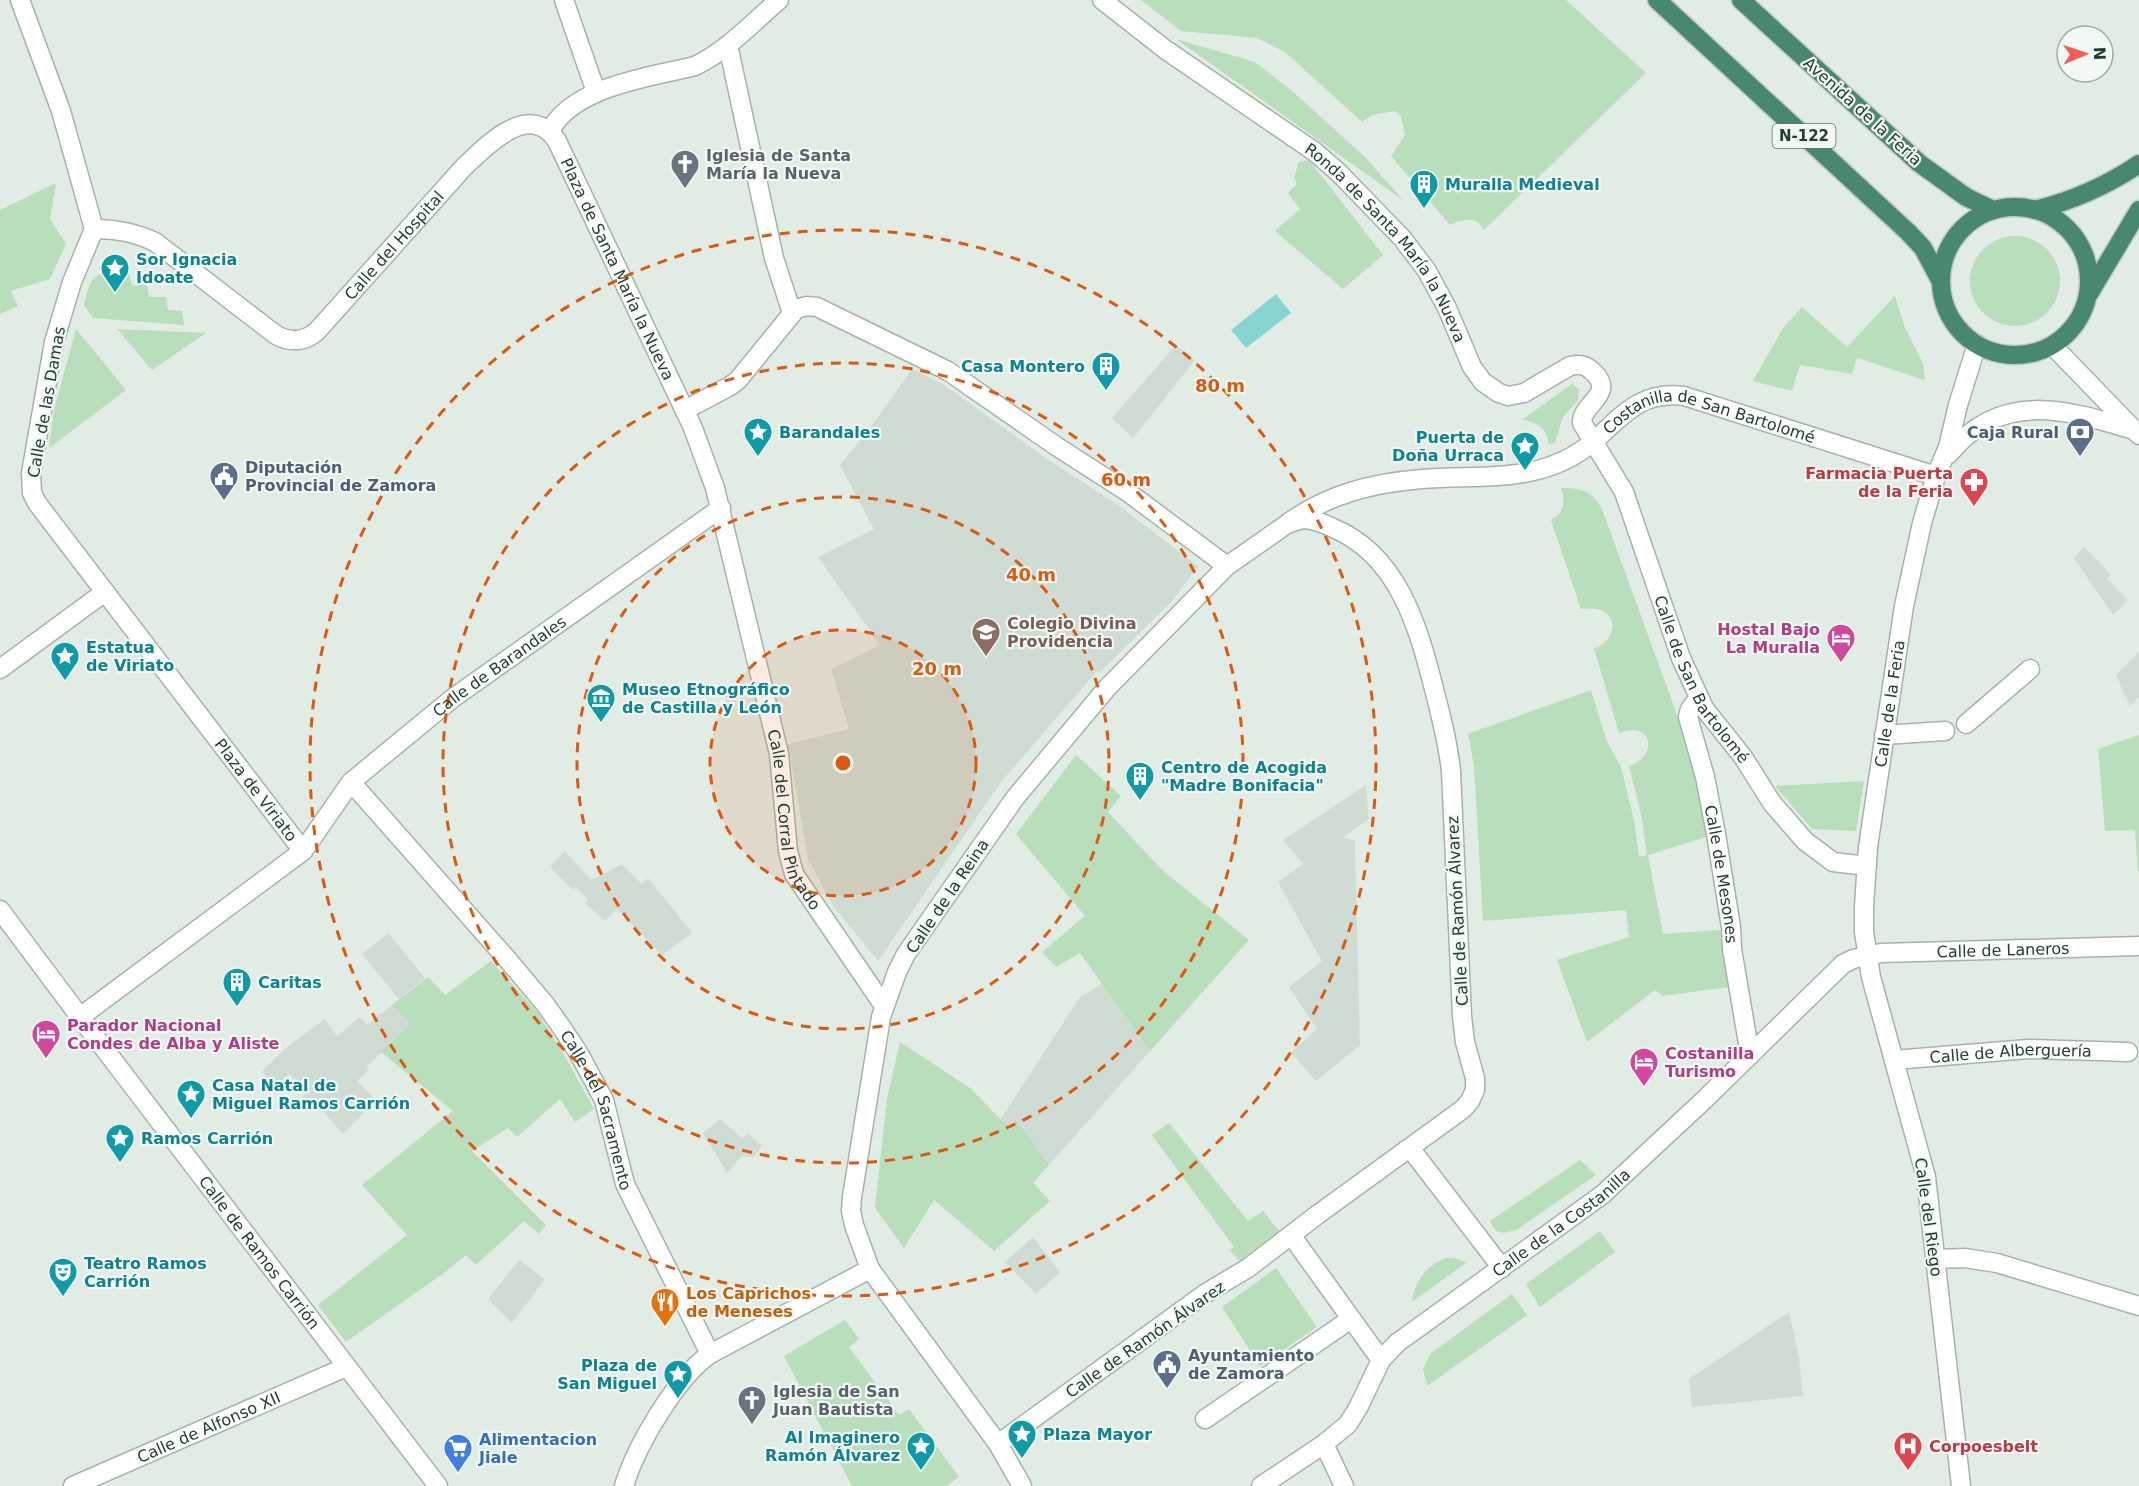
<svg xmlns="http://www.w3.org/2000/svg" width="2139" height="1486" font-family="'DejaVu Sans',sans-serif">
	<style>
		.built { fill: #cfdcd4 }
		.green { fill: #b9debc }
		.water { fill: #87d4d0 }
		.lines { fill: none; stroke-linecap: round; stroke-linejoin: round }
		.service-casing { stroke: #a4b4ab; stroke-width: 21 }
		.pedestrian-casing { stroke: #a4b4ab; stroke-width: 21 }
		.minor-casing { stroke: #a4b4ab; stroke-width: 21 }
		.secondary-casing { stroke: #9fb9ab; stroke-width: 21 }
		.trunk-casing { stroke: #c1c9c5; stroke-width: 21 }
		.service { stroke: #fff; stroke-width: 18 }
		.pedestrian { stroke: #fff; stroke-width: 18 }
		.minor { stroke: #fff; stroke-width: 18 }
		.secondary { stroke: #fff; stroke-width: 18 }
		.trunk { stroke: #48886c; stroke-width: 18 }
		.ring { fill: none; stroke: #de580e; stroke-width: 3; stroke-dasharray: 10 8 }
		.labels { text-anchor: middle; stroke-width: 4.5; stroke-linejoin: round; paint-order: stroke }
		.shield { fill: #f2f9f4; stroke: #60766b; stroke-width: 1.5 }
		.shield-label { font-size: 15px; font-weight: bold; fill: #213e30 }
		.street-label { font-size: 16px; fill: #213e30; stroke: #f2f9f4 }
		.worship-label { font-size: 16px; font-weight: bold; fill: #5b616d; stroke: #f2f9f4; text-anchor: start }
		.culture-label { font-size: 16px; font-weight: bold; fill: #0d838f; stroke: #f2f9f4; text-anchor: start }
		.service-label { font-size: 16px; font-weight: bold; fill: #4e5e75; stroke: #f2f9f4; text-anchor: start }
		.health-label { font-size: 16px; font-weight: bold; fill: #be3a42; stroke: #f2f9f4; text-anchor: end }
		.education-label { font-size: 16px; font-weight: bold; fill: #785e54; stroke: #f2f9f4; text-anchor: start }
		.hotel-label { font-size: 16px; font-weight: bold; fill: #b23c85; stroke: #f2f9f4; text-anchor: start }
		.food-label { font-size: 16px; font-weight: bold; fill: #c56008; stroke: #f2f9f4; text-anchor: start }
		.shop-label { font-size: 16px; font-weight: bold; fill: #366cbe; stroke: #f2f9f4; text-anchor: start }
		.centre { fill: #de580e; stroke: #f2f9f4; stroke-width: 3 }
		.ring-label { font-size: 18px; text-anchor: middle; font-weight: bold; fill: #de580e; stroke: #f2f9f4; stroke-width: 4.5; stroke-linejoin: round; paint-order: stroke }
	</style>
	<rect width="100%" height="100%" fill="#e1ece5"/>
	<g class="built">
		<path d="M1176,345L1195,360L1133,438L1112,418Z"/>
		<path d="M912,369L943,384L1050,461L1118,505L1198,566L1172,601L1100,672L1098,670L1001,782L878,961L833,906L808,859L788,744L849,729L831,669L880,645L818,557L874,529L840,465L870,428Z"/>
		<path d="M2084,547L2111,575L2107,579L2128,600L2113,615L2074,558Z"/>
		<path d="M2139,652V697L2130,706L2116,675Z"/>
		<path d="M1366,785L1369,819L1342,838L1355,840L1360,1045L1316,1081L1291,1052L1317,1029L1289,987L1322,961L1278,882L1303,864L1283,840Z"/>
		<path d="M565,851L591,880L622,864L642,884L648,878L692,933L662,955L617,909L605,921L585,903L588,900L576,887L573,890L550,867Z"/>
		<path d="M388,933L425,978L399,999L362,954Z"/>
		<path d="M1102,984L1150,1051L1049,1165L1016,1120L1007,1127L1000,1120L1080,997Z"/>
		<path d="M392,1005L410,1024L367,1067L369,1070L357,1081L376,1100L343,1134L317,1104L309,1110L300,1100L307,1093L290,1074L274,1086L262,1071L287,1047L325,1019L337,1036L360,1017L367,1025Z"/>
		<path d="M720,1119L742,1138L748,1133L762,1146L754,1157L742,1156L727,1173L703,1133Z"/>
		<path d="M1033,1237L1060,1272L1036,1294L1005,1262Z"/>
		<path d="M519,1260L545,1279L512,1323L488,1299Z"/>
		<path d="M1789,1312L1799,1357L1803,1396L1692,1407L1689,1379Z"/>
	</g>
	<g class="green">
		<path d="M1141,0H1566L1646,73L1484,230C1476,215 1464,219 1450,225L1391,156L1405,135L1401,116L1395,111L1372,115L1362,122L1285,52L1257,38L1181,31Z"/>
		<path d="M1176,39L1255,62L1291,90L1365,157L1403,200Z"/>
		<path d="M1309,160L1383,255L1343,289L1275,231L1300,209L1288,193L1297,184L1294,178L1299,162Z"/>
		<path d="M56,183L50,219L66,244L50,279L11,291L18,306L0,314V210Z"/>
		<circle cx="2015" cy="281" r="45"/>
		<path d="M128,269L132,286L147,284L149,297H166L168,310L182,311L184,325L93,318L84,305C91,272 95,274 128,269Z"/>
		<path d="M1895,296L1904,325L1923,363L1925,380L1857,358L1852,374L1800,365L1792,391L1753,381L1783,328L1802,307L1847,347Z"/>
		<path d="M76,329L126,390L49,448L54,410Z"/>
		<path d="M117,329L206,333L152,370Z"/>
		<path d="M1572,384L1579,389L1578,400L1563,417L1555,442L1549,445C1547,428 1537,422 1522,420Z"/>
		<path d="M1561,488C1583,489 1590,489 1602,509L1680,723L1703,804L1709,836L1648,855L1663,934L1720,930L1729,987L1663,996L1655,990L1587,1042L1557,960L1629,937L1626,910L1483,921L1474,766L1468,734L1591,690L1606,739L1621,767L1634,820L1639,857L1647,855L1642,818L1629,766C1659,756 1653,720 1619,733L1594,648C1609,645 1621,623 1605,612C1598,607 1589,609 1581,609L1551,520C1565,513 1565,500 1561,488Z"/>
		<path d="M2139,735V871H2138L2135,830L2105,831L2098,749Z"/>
		<path d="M1076,755L1121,796L1108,812L1162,870L1249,940L1150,1051L1080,953L1056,967L1042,952L1085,916L1016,834Z"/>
		<path d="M1864,781L1856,831L1812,829L1775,786Z"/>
		<path d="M491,961L538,1013L567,1060L594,1109L575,1122L560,1099L517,1137L508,1128L472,1151L546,1225L539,1234L524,1221L476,1265L466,1255L441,1275L346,1342L318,1305L407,1235L362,1185L453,1111L381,1052L410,1024L392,1005L428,977L445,995Z"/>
		<path d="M900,1042L970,1088L1007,1126L1016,1120L1049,1165L1033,1183L1050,1201L994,1251L934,1200L904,1248L875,1208L887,1099Z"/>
		<path d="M1169,1123L1248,1221L1263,1211L1279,1231L1240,1261L1230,1251L1234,1247L1152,1135Z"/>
		<path d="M1580,1160L1596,1175L1516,1230L1504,1233L1495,1230L1490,1221Z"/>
		<path d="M1600,1231L1615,1252L1540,1307L1526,1284Z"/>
		<path d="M1447,1258H1454L1467,1262L1412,1302C1414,1282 1427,1264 1447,1258Z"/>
		<path d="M1276,1268L1317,1327L1260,1366L1222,1307Z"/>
		<path d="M1512,1294L1527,1315L1427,1386L1423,1369L1430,1354Z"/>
		<path d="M845,1320L859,1339L849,1347L899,1415L909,1409L959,1477L946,1486H852L784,1356Z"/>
	</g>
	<path class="water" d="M1276,294L1291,313L1246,348L1231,330Z"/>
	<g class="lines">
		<g class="service-casing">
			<g id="service">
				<path d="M1205,1419L1351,1319"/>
				<path d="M1324,1444L1344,1486"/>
			</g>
		</g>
		<g class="pedestrian-casing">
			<g id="pedestrian">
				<path d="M564,0L596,92"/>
				<path d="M728,45L774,258L792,313"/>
				<path d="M1288,523C1329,494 1372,483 1422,479C1484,474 1541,485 1593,442"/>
				<path id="s1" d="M1698,699L1690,709L1688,717L1705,777L1716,834L1731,927L1732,949L1750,1055"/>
				<path d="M1966,724L2030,669"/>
				<path d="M1884,735L1945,731"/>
				<path d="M351,782L508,960L545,1004L562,1028"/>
				<path id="s2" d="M80,1017L438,1486"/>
				<path id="s3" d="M1894,1060L2028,1049L2128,1052"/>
				<path d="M998,1444L1022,1486"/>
				<path d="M624,1486C636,1446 676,1378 710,1354"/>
			</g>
		</g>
		<g class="minor-casing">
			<g id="minor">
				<path id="s4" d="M20,0L61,111L94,229L72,282L54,342L31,473L32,493L37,503L303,851"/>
				<path id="s5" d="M1102,0L1166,50L1315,152L1339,173L1402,238L1427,271L1447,308L1472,367L1483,382L1499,393L1508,396L1524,393L1570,366C1578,364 1585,364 1592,371C1618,394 1581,403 1582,423L1624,492L1681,658L1704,708L1743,757L1772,803L1805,841L1833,862L1867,866"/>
				<path d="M550,131C573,86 651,77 695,66C728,50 752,23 779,0"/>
				<path id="s6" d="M94,229C116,229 134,232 155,242L276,335C291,343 305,342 317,331L464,167C487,145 530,100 557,141L693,428L715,488L779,754L788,851L794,874L884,1006"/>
				<path d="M685,410L730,386L738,380L796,309L807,306L817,307L948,371L1056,446L1129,493L1227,566"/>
				<path id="s7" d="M1593,442C1623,415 1640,391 1684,396L1936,476"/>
				<path d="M1949,454C2000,390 2066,409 2134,430"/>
				<path d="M1302,519C1313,519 1323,523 1333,528C1398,555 1418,626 1434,689C1441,716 1448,743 1451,771L1462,1016L1465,1042L1475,1078V1090L1470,1101L1463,1109L1317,1215L1248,1268L1206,1293L998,1444L870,1269L854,1225L851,1211L852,1197L881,1017L897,972L906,954L1015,798L1107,688L1227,566L1287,524Z"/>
				<path d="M0,669L105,592"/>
				<path id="s8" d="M0,910L80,1017L303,851L351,782L453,698L721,508"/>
				<path id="s9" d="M562,1028L578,1052L604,1100L625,1184L710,1354L870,1269"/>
				<path d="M1410,1148L1502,1268"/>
				<path d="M1291,1235L1381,1360"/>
				<path d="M1936,1259L1965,1258L1997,1263L2139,1306"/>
				<path id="s10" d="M73,1486L346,1367"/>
				<path id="s11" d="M1261,1486L1324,1444L1348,1424L1358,1408L1381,1360L1397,1343L1602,1195L1703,1101L1843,964L1853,959L1881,953L2139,946"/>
				<path id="s12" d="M1961,1486L1926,1177L1871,977L1864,932V906L1868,847L1904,606L1922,523L1936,476L1948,447L1958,405L1977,344"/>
			</g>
		</g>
		<g class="secondary-casing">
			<path id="secondary" d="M2052,345L2139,435"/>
		</g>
		<g class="trunk-casing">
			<g id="trunk">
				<path d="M1657,0L1908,232L1923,248L1940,280"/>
				<path d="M1741,0L1919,163L1966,197L1993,210"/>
				<circle cx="2015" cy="281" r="74"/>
				<path d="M2035,210C2072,201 2108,185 2139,164"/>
				<path d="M2089,294L2139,210"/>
			</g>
		</g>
		<use href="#service" class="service"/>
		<use href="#pedestrian" class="pedestrian"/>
		<use href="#minor" class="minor"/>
		<use href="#secondary" class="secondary"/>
		<use href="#trunk" class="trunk"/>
	</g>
	<circle cx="843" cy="763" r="133" fill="#de580e" fill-opacity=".12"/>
	<g class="ring">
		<circle cx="843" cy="763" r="133"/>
		<circle cx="843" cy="763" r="266"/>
		<circle cx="843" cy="763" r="400"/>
		<circle cx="843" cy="763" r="533"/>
	</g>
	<defs>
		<g id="church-pin" transform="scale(1.5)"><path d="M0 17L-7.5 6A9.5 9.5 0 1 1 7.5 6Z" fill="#6b7280" stroke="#f2f9f4"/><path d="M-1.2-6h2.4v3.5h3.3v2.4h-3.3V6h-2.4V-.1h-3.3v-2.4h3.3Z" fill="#fff"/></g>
		<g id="building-pin" transform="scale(1.5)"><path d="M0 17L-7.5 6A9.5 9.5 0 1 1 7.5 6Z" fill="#0f9aa8" stroke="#f2f9f4"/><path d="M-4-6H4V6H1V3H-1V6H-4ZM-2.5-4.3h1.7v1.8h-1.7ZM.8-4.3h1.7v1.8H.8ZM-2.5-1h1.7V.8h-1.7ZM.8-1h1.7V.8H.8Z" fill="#fff"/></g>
		<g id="sight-pin" transform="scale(1.5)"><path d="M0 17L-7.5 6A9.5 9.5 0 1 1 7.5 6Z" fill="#0f9aa8" stroke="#f2f9f4"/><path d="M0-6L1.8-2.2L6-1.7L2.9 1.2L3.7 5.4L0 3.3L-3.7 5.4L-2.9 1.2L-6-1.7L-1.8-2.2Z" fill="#fff"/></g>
		<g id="bank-pin" transform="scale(1.5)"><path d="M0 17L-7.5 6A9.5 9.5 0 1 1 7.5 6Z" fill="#5c6f8a" stroke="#f2f9f4"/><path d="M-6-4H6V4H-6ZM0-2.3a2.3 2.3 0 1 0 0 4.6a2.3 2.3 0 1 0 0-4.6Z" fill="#fff"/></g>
		<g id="civic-pin" transform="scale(1.5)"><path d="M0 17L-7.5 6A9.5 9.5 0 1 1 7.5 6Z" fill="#5c6f8a" stroke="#f2f9f4"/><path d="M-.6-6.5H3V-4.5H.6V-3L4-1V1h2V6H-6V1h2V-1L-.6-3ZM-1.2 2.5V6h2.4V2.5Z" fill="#fff"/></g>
		<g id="pharmacy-pin" transform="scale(1.5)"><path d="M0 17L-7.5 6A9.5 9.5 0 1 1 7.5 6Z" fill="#e0444e" stroke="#f2f9f4"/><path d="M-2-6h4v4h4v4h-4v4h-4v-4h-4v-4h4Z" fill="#fff"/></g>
		<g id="school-pin" transform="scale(1.5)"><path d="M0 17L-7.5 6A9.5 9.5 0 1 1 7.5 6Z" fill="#8d6e63" stroke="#f2f9f4"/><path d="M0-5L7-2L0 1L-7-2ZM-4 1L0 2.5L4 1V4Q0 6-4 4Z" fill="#fff"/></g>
		<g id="hotel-pin" transform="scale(1.5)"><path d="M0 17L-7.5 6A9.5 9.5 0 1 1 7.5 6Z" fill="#d1479c" stroke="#f2f9f4"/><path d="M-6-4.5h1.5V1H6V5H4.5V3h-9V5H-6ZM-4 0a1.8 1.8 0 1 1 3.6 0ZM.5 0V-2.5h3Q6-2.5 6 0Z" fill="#fff"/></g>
		<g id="museum-pin" transform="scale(1.5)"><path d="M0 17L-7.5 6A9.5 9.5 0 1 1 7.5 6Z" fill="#0f9aa8" stroke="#f2f9f4"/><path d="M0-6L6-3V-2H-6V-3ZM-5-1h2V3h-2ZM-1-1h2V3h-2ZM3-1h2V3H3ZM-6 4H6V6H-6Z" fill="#fff"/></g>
		<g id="theatre-pin" transform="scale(1.5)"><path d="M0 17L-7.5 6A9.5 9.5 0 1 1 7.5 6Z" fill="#0f9aa8" stroke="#f2f9f4"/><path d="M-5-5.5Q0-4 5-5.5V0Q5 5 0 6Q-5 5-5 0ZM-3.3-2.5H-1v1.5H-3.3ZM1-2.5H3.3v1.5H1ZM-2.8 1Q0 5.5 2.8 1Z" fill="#fff"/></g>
		<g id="restaurant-pin" transform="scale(1.5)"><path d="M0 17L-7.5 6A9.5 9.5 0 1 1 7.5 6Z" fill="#e8710a" stroke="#f2f9f4"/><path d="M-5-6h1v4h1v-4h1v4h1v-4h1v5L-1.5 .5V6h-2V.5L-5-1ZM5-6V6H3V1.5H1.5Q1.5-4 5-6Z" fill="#fff"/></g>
		<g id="hospital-pin" transform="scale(1.5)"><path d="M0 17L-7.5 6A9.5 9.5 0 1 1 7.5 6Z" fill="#e0444e" stroke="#f2f9f4"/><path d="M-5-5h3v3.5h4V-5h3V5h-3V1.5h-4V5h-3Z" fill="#fff"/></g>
		<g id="supermarket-pin" transform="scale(1.5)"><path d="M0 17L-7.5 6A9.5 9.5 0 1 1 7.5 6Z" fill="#3f7fe0" stroke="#f2f9f4"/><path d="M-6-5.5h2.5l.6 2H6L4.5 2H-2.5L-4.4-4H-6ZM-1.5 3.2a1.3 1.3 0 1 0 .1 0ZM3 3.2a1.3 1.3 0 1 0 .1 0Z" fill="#fff"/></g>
	</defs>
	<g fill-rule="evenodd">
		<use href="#church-pin" x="685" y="164"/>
		<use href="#building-pin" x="1424" y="184"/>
		<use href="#sight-pin" x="115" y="268"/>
		<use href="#building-pin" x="1106" y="366"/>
		<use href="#sight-pin" x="758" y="432"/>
		<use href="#bank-pin" x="2080" y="432"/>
		<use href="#sight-pin" x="1525" y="446"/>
		<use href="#civic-pin" x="224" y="476"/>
		<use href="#pharmacy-pin" x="1974" y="482"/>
		<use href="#school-pin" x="986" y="632"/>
		<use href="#hotel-pin" x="1841" y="638"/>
		<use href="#sight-pin" x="65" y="656"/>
		<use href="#museum-pin" x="601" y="698"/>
		<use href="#building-pin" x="1140" y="776"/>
		<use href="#building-pin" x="237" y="982"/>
		<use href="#hotel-pin" x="46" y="1034"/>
		<use href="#hotel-pin" x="1644" y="1062"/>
		<use href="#sight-pin" x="191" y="1094"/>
		<use href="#sight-pin" x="120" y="1138"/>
		<use href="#theatre-pin" x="63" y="1272"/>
		<use href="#restaurant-pin" x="665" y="1302"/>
		<use href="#civic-pin" x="1167" y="1364"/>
		<use href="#sight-pin" x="678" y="1374"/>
		<use href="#church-pin" x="752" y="1400"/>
		<use href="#sight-pin" x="1022" y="1434"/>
		<use href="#sight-pin" x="921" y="1446"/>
		<use href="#hospital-pin" x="1908" y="1446"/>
		<use href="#supermarket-pin" x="458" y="1448"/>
	</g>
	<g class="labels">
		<rect class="shield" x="1772.5" y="124" width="63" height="24" rx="4.5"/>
		<g class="shield-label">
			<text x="1804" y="141">N-122</text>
		</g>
		<g class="street-label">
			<text transform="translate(1863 111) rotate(42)" y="6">Avenida de la Feria</text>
			<text dy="6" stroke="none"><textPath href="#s6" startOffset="375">Calle del Hospital</textPath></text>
			<text dy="6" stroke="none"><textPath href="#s5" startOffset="378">Ronda de Santa María la Nueva</textPath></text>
			<text dy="6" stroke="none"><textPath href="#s6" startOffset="735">Plaza de Santa María la Nueva</textPath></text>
			<text transform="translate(46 402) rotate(-80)" y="6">Calle de las Damas</text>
			<text dy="6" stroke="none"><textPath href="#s7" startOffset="130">Costanilla de San Bartolomé</textPath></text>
			<text dy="6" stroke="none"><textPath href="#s8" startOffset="684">Calle de Barandales</textPath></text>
			<text dy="6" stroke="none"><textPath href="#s5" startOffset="1018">Calle de San Bartolomé</textPath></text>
			<text dy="6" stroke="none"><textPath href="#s12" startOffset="794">Calle de la Feria</textPath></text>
			<text dy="6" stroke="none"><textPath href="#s4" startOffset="886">Plaza de Viriato</textPath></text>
			<text dy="6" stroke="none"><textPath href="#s6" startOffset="1317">Calle del Corral Pintado</textPath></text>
			<text dy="6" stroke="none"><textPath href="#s1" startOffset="182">Calle de Mesones</textPath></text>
			<text transform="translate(947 896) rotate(-56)" y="6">Calle de la Reina</text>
			<text transform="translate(1457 911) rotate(-93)" y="6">Calle de Ramón Álvarez</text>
			<text dy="6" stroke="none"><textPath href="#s11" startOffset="951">Calle de Laneros</textPath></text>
			<text dy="6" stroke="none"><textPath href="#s3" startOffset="117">Calle de Alberguería</textPath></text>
			<text dy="6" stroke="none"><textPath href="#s9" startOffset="90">Calle del Sacramento</textPath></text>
			<text transform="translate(1929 1217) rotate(82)" y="6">Calle del Riego</text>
			<text dy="6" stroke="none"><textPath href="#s11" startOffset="406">Calle de la Costanilla</textPath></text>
			<text dy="6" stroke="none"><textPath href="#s2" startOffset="296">Calle de Ramos Carrión</textPath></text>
			<text transform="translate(1145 1339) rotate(-35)" y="6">Calle de Ramón Álvarez</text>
			<text dy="6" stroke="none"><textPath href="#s10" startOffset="148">Calle de Alfonso XII</textPath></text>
		</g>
		<g class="worship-label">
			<text x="706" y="161">Iglesia de Santa<tspan x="706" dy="18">María la Nueva</tspan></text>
			<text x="773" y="1397">Iglesia de San<tspan x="773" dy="18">Juan Bautista</tspan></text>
		</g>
		<g class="culture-label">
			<text x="1445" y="190">Muralla Medieval</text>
			<text x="136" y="265">Sor Ignacia<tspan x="136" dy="18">Idoate</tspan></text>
			<text x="1085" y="372" text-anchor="end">Casa Montero</text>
			<text x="779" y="438">Barandales</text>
			<text x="1504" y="443" text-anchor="end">Puerta de<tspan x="1504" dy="18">Doña Urraca</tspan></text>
			<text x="86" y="653">Estatua<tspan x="86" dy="18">de Viriato</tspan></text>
			<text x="622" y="695">Museo Etnográfico<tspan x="622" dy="18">de Castilla y León</tspan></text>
			<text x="1161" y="773">Centro de Acogida<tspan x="1161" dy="18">"Madre Bonifacia"</tspan></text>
			<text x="258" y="988">Caritas</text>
			<text x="212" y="1091">Casa Natal de<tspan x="212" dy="18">Miguel Ramos Carrión</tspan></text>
			<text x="141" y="1144">Ramos Carrión</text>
			<text x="84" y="1269">Teatro Ramos<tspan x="84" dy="18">Carrión</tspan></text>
			<text x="657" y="1371" text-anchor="end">Plaza de<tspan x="657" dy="18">San Miguel</tspan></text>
			<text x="1043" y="1440">Plaza Mayor</text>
			<text x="900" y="1443" text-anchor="end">Al Imaginero<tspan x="900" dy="18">Ramón Álvarez</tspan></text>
		</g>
		<g class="service-label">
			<text x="2059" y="438" text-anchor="end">Caja Rural</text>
			<text x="245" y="473">Diputación<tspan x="245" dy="18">Provincial de Zamora</tspan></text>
			<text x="1188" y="1361">Ayuntamiento<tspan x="1188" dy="18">de Zamora</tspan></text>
		</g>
		<g class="health-label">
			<text x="1953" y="479">Farmacia Puerta<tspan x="1953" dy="18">de la Feria</tspan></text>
			<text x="1929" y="1452" text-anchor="start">Corpoesbelt</text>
		</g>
		<g class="education-label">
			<text x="1007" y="629">Colegio Divina<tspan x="1007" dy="18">Providencia</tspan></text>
		</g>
		<g class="hotel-label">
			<text x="1820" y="635" text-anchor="end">Hostal Bajo<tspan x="1820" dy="18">La Muralla</tspan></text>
			<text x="67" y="1031">Parador Nacional<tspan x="67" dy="18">Condes de Alba y Aliste</tspan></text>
			<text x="1665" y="1059">Costanilla<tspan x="1665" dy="18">Turismo</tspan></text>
		</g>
		<g class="food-label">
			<text x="686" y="1299">Los Caprichos<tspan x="686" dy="18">de Meneses</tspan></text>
		</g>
		<g class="shop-label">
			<text x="479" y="1445">Alimentacion<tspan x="479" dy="18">Jiale</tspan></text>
		</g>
	</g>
	<circle cx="843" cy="763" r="9" class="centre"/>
	<g class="ring-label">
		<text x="1220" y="392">80 m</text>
		<text x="1126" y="486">60 m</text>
		<text x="1031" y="581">40 m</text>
		<text x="937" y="675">20 m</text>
	</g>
	<g transform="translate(2085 54) rotate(88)"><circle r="28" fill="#f2f9f4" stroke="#9eaea6" stroke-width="1.5"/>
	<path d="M0-4.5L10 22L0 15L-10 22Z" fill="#f85b54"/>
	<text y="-9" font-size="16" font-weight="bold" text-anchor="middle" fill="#213e30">N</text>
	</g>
</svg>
